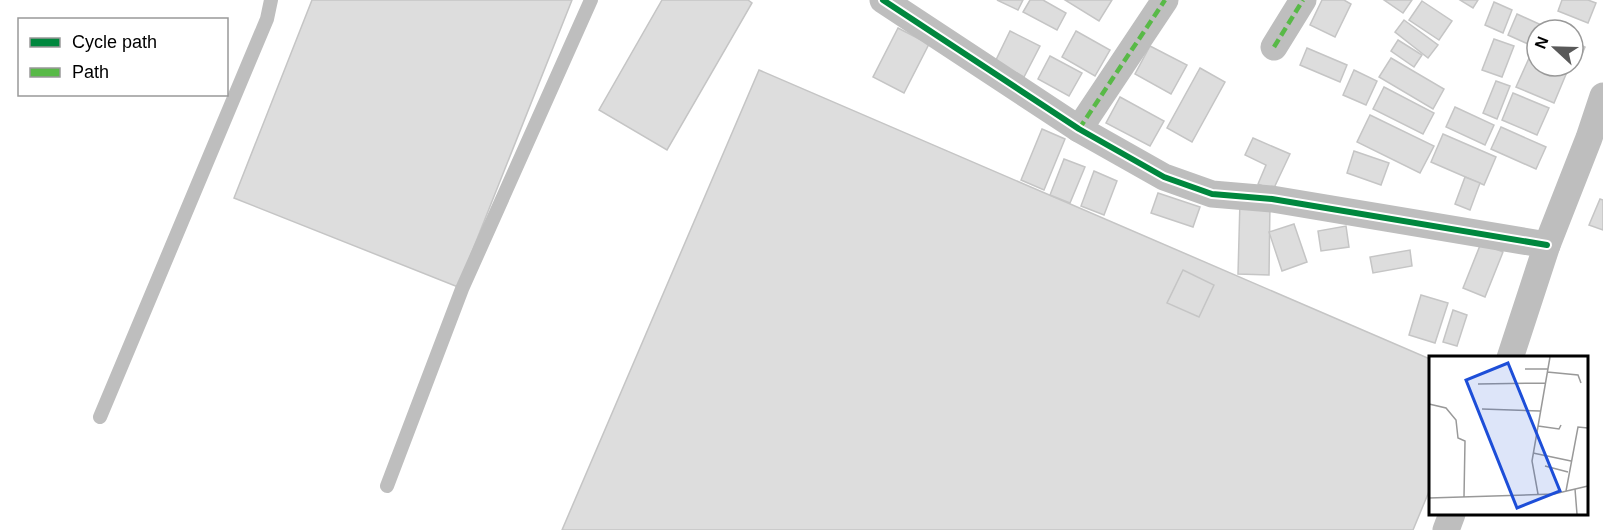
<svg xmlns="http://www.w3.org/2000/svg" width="1603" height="530" font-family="Helvetica,sans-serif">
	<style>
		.building { fill: #ddd; stroke: #c5c5c5; stroke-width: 1.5 }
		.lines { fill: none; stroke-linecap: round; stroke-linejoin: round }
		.service { stroke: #bebebe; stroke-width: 14 }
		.minor { stroke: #bebebe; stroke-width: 27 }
		.quiet { stroke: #58b947; stroke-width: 4.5; stroke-dasharray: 9 4.5; stroke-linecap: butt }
		.cycleway-casing { stroke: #fff; stroke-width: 10 }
		.cycleway { stroke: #00873e; stroke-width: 6 }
		.inset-road { fill: none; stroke: #999; stroke-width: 1.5 }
		.view { fill: #1d4ed8; fill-opacity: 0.15; stroke: #1d4ed8; stroke-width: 3 }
		.inset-edge { fill: none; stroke: #000; stroke-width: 3 }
	</style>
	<rect width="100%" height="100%" fill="#fff"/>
	<g class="building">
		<path d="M312,0H572L458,287L234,198Z"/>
		<path d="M662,0H748L752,3L667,150L599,110Z"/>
		<path d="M997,0H1023L1018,10Z"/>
		<path d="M1030,0H1043L1066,13L1057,30L1023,12Z"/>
		<path d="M1065,0H1112L1099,21Z"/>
		<path d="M1322,0H1344L1351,4L1335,37L1310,25Z"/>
		<path d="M1384,0H1412L1403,13Z"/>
		<path d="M1460,0H1478L1473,8Z"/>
		<path d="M1562,0H1588L1596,3L1588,23L1558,11Z"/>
		<path d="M1422,1L1452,21L1439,40L1409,20Z"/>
		<path d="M1494,2L1512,10L1503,33L1485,25Z"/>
		<path d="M1517,14L1550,29L1537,30V48L1508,35Z"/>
		<path d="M1404,20L1438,45L1428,58L1395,32Z"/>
		<path d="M898,28L929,44L904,93L873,77Z"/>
		<path d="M1010,31L1040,46L1024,77L995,62Z"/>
		<path d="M1076,31L1110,50L1095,76L1062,57Z"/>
		<path d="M1494,39L1514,46L1502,77L1482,70Z"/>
		<path d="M1398,40L1422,55L1414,67L1391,51Z"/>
		<path d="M1573,41L1585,47L1577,65L1573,63Z"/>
		<path d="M1150,46L1187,65L1171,94L1135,74Z"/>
		<path d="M1307,48L1347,65L1340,82L1300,65Z"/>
		<path d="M1050,56L1082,73L1069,96L1038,79Z"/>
		<path d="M1530,56L1537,59V66H1553L1567,72L1554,103L1516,87Z"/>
		<path d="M1391,58L1444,89L1433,109L1379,77Z"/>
		<path d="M1200,68L1225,82L1192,142L1167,128Z"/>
		<path d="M759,70L1430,359V489L1413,530H562Z"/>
		<path d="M1354,70L1377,81L1366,105L1343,95Z"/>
		<path d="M1496,81L1510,86L1497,119L1483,113Z"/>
		<path d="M1384,87L1434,113L1423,134L1373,109Z"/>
		<path d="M1513,93L1549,108L1537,135L1502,120Z"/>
		<path d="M1120,97L1164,121L1150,146L1106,123Z"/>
		<path d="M1455,107L1494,125L1485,145L1446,127Z"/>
		<path d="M1370,115L1434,146L1420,173L1357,142Z"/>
		<path d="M1501,127L1546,147L1536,169L1491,149Z"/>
		<path d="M1042,129L1065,139L1044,190L1021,180Z"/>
		<path d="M1443,134L1496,157L1484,185L1431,162Z"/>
		<path d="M1253,138L1290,154L1273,190L1258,184L1266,165L1245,155Z"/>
		<path d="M1354,151L1389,163L1381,185L1347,173Z"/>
		<path d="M1064,159L1085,167L1070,203L1050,195Z"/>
		<path d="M1094,171L1117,181L1104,215L1081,206Z"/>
		<path d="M1465,177L1480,183L1470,210L1455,204Z"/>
		<path d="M1158,193L1200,207L1193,227L1151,213Z"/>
		<path d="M1600,199L1603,200V230L1589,225Z"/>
		<path d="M1240,201L1270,202L1269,275L1238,274Z"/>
		<path d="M1294,224L1307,262L1282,271L1269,232Z"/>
		<path d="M1346,226L1349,247L1321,251L1318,231Z"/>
		<path d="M1481,243L1503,252L1485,297L1463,288Z"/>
		<path d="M1410,250L1412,266L1373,273L1370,257Z"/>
		<path d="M1183,270L1214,285L1199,317L1167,303Z"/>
		<path d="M1421,295L1448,303L1435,343L1409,335Z"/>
		<path d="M1453,310L1467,315L1457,346L1443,342Z"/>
	</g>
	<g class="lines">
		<g class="service">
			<path d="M100,417L267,19L271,0"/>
			<path d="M387,486L462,289L591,0"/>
		</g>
		<g class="minor">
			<path d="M883,0L1079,129L1164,177L1212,194L1272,199L1547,245"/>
			<path d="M1274,47L1303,0"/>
			<path d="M1079,129L1165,0"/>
			<path d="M1510,358L1547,245L1589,138L1603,96"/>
			<path d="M1446,530L1452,514"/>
		</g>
		<g class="quiet">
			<path d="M1274,47L1303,0"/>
			<path d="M1079,129L1165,0"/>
		</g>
		<g class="cycleway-casing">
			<path id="cycleway" d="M883,0L1079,129L1164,177L1212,194L1272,199L1547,245"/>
		</g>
		<use href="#cycleway" class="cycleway"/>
	</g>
	<g transform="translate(1429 356)">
		<rect width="159" height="159" fill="#fff"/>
		<path class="inset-road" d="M96,13H119M118,16L149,19L152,27M49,28L116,27M0,48L17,52L27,64L29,82L36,85L35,141M53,53L111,55M109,70L130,73L132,69M104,97L142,105M116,110L139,116M146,133L148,158M137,135L149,71L159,72M109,138L103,105L121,1M0,142L125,138L159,130"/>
		<path class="view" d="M79,7L131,135L88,152L37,24Z"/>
		<rect width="159" height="159" class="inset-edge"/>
	</g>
	<rect x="18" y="18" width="210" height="78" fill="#ffffff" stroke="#999999" stroke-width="1.5"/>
	<rect x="30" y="38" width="30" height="9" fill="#00873e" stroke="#999999" stroke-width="1.5"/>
	<text x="72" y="48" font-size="18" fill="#000000">Cycle path</text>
	<rect x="30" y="68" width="30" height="9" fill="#58b947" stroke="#999999" stroke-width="1.5"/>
	<text x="72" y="78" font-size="18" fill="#000000">Path</text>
	<g transform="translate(1555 48) rotate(292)"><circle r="28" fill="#ffffff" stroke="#999999" stroke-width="1.5"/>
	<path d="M0-4.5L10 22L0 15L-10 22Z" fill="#595959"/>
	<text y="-9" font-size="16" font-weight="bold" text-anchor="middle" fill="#000000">N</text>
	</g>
</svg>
